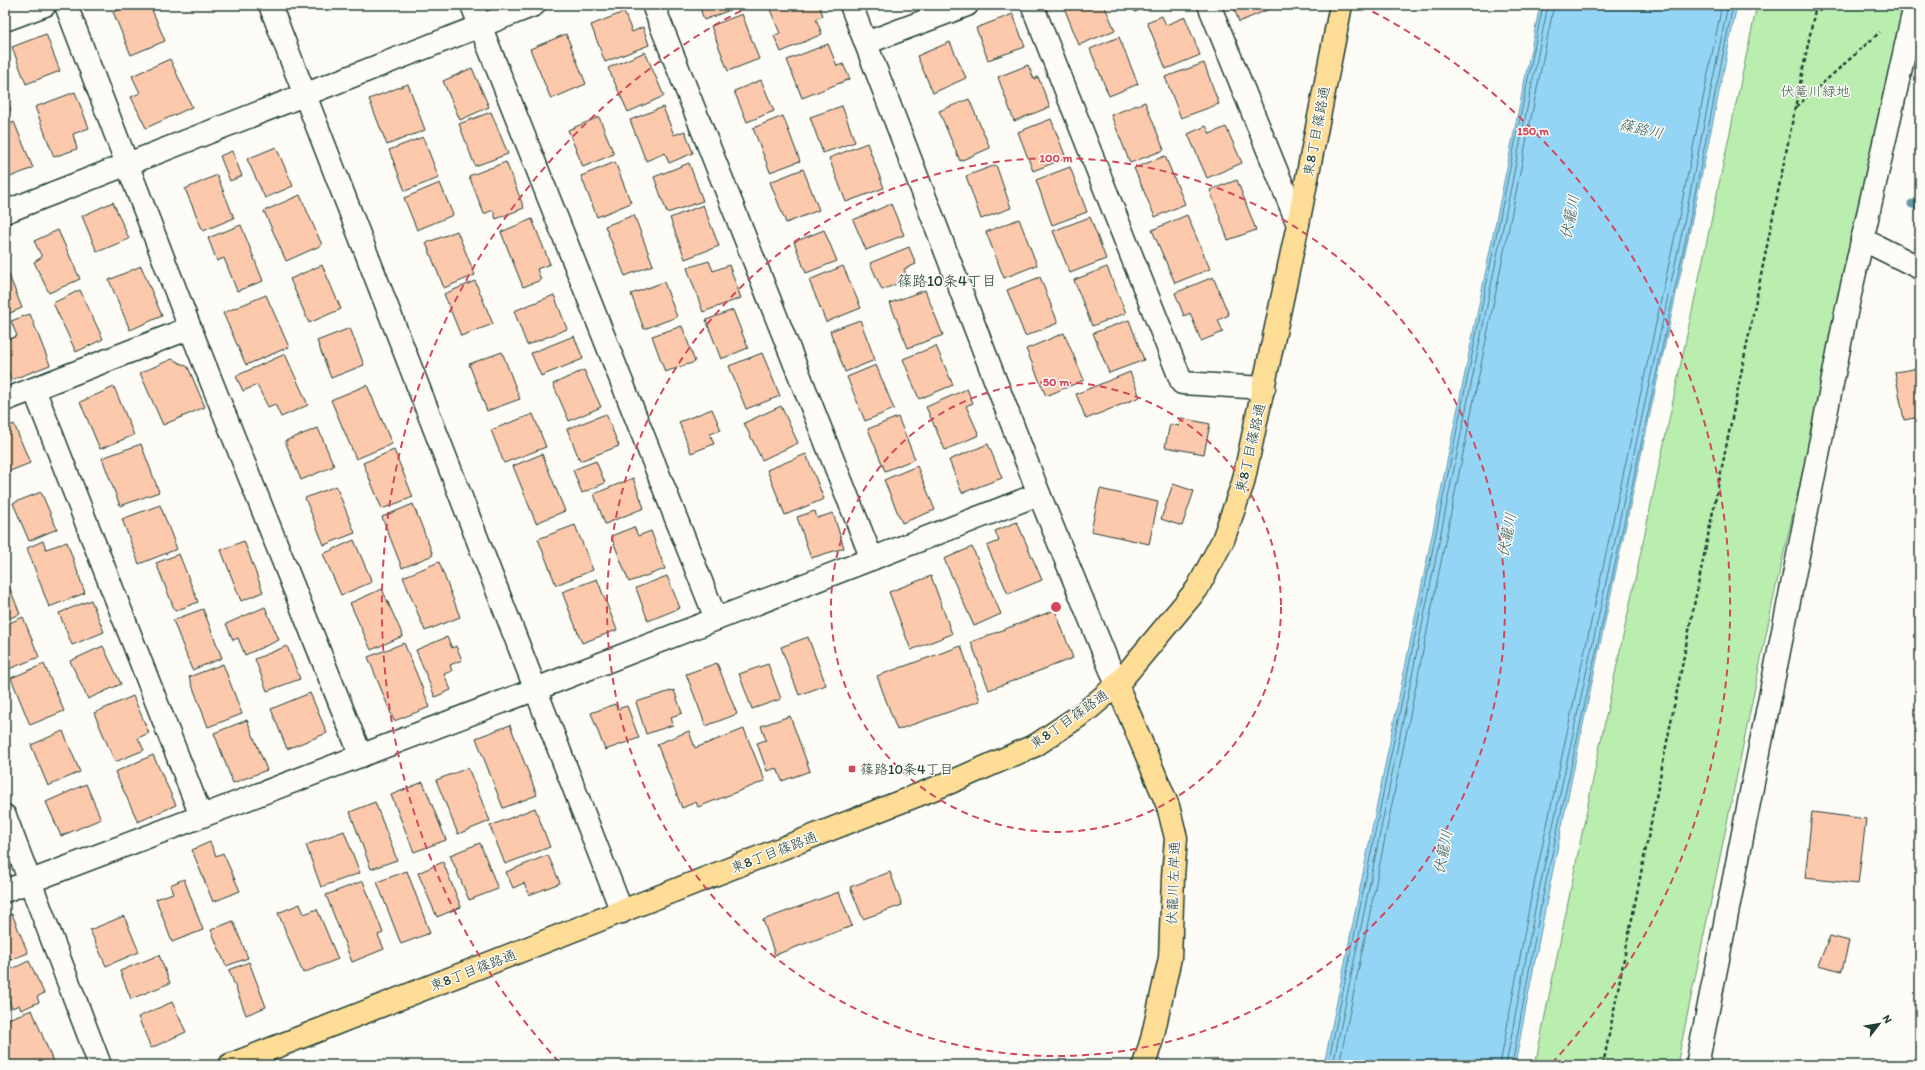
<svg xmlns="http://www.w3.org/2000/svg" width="1925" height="1070" font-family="Itim,'Klee One',sans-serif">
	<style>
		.green { fill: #baeeae; stroke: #6c9671 }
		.water { fill: #94d5f6; stroke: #6598a8 }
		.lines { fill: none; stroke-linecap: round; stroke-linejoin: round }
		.shore { stroke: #4e7a82; stroke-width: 1 }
		.stream { stroke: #6598a8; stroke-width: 9 }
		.building { fill: #fcc9ac; stroke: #1f3d34 }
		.minor-casing { stroke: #1f3d34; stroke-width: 25 }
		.major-casing { stroke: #1f3d34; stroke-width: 25 }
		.path { stroke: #1f3d34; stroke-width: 2.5; stroke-dasharray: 4 3; stroke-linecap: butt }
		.minor { stroke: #fdfcf7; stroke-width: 22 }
		.major { stroke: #fedd96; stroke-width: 22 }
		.ring { fill: none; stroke: #d1495b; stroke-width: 2; stroke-dasharray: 7 5 }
		.poi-dot { fill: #d1495b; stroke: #fdfcf7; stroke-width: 1.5 }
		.labels { text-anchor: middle; stroke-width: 3; stroke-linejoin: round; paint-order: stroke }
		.park-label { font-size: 14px; fill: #3e604c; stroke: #fdfcf7 }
		.street-label { font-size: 14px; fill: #1f3d34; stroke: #fdfcf7 }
		.poi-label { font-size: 14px; fill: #1f3d34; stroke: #fdfcf7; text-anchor: start }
		.water-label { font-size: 15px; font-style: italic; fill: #365b5b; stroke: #fdfcf7 }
		.neighbourhood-label { font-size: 15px; fill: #1f3d34; stroke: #fdfcf7 }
		.centre { fill: #d1495b; stroke: #fdfcf7; stroke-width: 2 }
		.ring-label { font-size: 12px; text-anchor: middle; font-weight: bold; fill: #d1495b; stroke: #fdfcf7; stroke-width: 3; stroke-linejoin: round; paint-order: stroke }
	</style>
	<rect width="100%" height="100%" fill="#fdfcf7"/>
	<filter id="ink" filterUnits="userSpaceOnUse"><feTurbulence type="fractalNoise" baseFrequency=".025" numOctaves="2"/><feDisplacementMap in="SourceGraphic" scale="8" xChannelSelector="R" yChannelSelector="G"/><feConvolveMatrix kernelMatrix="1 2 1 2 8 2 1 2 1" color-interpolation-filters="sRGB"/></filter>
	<g filter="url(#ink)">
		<path class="green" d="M1757,5H1911L1775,591L1677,1065H1535L1601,740Z"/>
		<path class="water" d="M1540,5H1737C1665,359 1581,710 1515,1065H1324Z"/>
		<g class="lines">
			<g class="shore">
				<path d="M1328,1065L1543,5"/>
				<path d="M1333,1065L1548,5"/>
				<path d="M1339,1065L1554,5"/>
				<path d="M1500,1065L1530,903L1678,222L1722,5"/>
				<path d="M1506,1065L1536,904L1684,223L1728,5"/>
				<path d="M1512,1065L1541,905L1689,224L1733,5"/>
			</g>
			<path class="stream" d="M1912,204L1920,206"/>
		</g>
		<g class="building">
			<path d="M129,5H150L165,41L131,55L113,12Z"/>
			<path d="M699,5H737L738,7L704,20Z"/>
			<path d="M768,5H819L823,16L816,19L822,34L781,52L774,36L780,33Z"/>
			<path d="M1063,5H1104L1115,30L1079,45Z"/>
			<path d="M1133,5H1153L1135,12Z"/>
			<path d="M1233,5H1273L1274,7L1239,22Z"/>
			<path d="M624,12L632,32L643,27L649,45L605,62L591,25Z"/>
			<path d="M742,14L759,59L728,71L711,26Z"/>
			<path d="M1013,14L1025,47L988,60L976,28Z"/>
			<path d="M1162,16L1166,25L1185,17L1200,55L1166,69L1147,22Z"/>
			<path d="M46,34L60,71L26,84L12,47Z"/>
			<path d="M566,34L586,84L551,99L530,49Z"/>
			<path d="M1119,37L1138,84L1109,96L1090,49Z"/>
			<path d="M950,42L966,78L933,93L917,56Z"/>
			<path d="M828,44L837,66L843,64L850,79L802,98L787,60Z"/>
			<path d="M645,52L664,96L628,112L608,68Z"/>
			<path d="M170,59L192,107L146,128L131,97L140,93L132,76Z"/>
			<path d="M1204,63L1219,104L1181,118L1165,77Z"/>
			<path d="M1028,65L1034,79L1038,77L1050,107L1014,121L998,77Z"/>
			<path d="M472,68L489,107L460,120L443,81Z"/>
			<path d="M761,80L774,111L747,122L734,91Z"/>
			<path d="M408,84L425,130L387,145L369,99Z"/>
			<path d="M75,92L89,128L73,134L77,149L54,157L35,107Z"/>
			<path d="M5,93L11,110L5,113Z"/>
			<path d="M969,99L990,148L960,161L939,111Z"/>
			<path d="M1145,102L1164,150L1130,163L1111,115Z"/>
			<path d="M842,106L855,142L823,153L810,117Z"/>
			<path d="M663,107L674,135L685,131L693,153L669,163L665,153L646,161L630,120Z"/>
			<path d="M491,112L508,154L475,166L459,124Z"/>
			<path d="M783,116L800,161L770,172L753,128Z"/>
			<path d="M599,117L614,154L583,167L568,130Z"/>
			<path d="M1051,119L1066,158L1033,171L1018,132Z"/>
			<path d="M14,122L33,168L5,179V126Z"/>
			<path d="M1206,126L1210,134L1226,127L1242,163L1207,178L1188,134Z"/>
			<path d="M423,137L439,178L405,191L389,150Z"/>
			<path d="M867,143L884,188L846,202L829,158Z"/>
			<path d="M276,147L293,186L265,198L247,159Z"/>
			<path d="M232,151L242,176L230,181L220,156Z"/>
			<path d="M1165,156L1185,204L1155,217L1134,168Z"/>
			<path d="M506,162L524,208L496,219L493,210L484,214L469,176Z"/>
			<path d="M615,162L631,203L597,217L581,176Z"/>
			<path d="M689,163L703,201L667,213L654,177Z"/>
			<path d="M996,165L1011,208L981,219L966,176Z"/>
			<path d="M1070,167L1087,212L1052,225L1036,180Z"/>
			<path d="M803,169L819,210L786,223L770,182Z"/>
			<path d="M217,175L234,218L203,231L185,189Z"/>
			<path d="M1237,180L1256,230L1228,240L1210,190Z"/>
			<path d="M440,183L453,215L417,230L404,198Z"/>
			<path d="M300,195L322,245L286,261L264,211Z"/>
			<path d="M113,202L129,239L97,252L82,216Z"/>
			<path d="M891,204L904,235L866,250L853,220Z"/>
			<path d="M703,205L719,246L685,259L670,218Z"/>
			<path d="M634,215L653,265L625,276L605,226Z"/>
			<path d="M1187,215L1210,269L1175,283L1152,230Z"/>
			<path d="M1090,217L1106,259L1070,273L1053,231Z"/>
			<path d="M532,219L550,264L537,269L541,280L523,287L501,232Z"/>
			<path d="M1019,219L1037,265L1004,278L986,232Z"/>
			<path d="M241,225L263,281L237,291L224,258L217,261L208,238Z"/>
			<path d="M58,230L80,279L49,293L34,262L42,257L34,241Z"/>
			<path d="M824,230L837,261L806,273L794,242Z"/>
			<path d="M457,231L475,275L444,288L426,243Z"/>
			<path d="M909,247L916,264L904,269L908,279L882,290L870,263Z"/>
			<path d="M709,261L713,271L729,265L741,298L703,312L687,268Z"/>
			<path d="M5,265L22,308L5,315Z"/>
			<path d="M322,265L341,309L309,323L290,279Z"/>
			<path d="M141,266L162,316L130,330L109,280Z"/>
			<path d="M843,266L861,308L826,322L809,280Z"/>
			<path d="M1107,267L1126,313L1092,326L1074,280Z"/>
			<path d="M1040,277L1058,323L1025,336L1007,290Z"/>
			<path d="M1213,277L1229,315L1218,320L1223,332L1201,341L1190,313L1184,316L1175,293Z"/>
			<path d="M475,281L493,324L461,336L444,294Z"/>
			<path d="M664,282L677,317L644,329L631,294Z"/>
			<path d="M80,290L103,339L76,352L53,303Z"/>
			<path d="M925,290L943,335L908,348L890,303Z"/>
			<path d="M266,295L289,347L246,365L223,313Z"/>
			<path d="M554,295L567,329L527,345L514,311Z"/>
			<path d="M733,310L748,348L721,359L706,320Z"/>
			<path d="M30,314L50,365L11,380L5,363V341L17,336L11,321Z"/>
			<path d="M860,320L875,360L845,372L830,331Z"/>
			<path d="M1129,320L1144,360L1109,373L1093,333Z"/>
			<path d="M682,326L695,362L665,372L652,336Z"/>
			<path d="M350,328L364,365L331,378L317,341Z"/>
			<path d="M1064,333L1084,380L1046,396L1026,349Z"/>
			<path d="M574,336L583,359L541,376L531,353Z"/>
			<path d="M936,346L953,385L919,399L903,359Z"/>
			<path d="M502,352L520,399L487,411L469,364Z"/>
			<path d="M762,353L780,396L746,409L729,366Z"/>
			<path d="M285,354L308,405L281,417L275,404L268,407L257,385L243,391L236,376Z"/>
			<path d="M172,359L188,367L205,407L163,425L140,373Z"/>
			<path d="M876,365L894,409L865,421L847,377Z"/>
			<path d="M1920,368V417L1904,420L1895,372Z"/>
			<path d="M584,370L601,407L569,421L553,384Z"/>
			<path d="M1130,372L1140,397L1086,419L1076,394Z"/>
			<path d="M367,385L392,444L356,459L331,400Z"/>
			<path d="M114,387L134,435L100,449L80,402Z"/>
			<path d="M967,389L973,403L966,406L979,435L945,450L926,407Z"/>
			<path d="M781,406L798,443L762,460L744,423Z"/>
			<path d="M712,409L721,430L710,434L714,444L691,453L679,422Z"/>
			<path d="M533,414L546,447L504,463L491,430Z"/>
			<path d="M606,414L619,446L580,461L567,429Z"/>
			<path d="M898,417L915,459L885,471L868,429Z"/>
			<path d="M1181,418L1210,424L1204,454L1165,447L1170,424L1179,426Z"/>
			<path d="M14,424L30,463L5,473V428Z"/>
			<path d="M318,428L334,466L301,480L285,441Z"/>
			<path d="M141,444L159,492L120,506L102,458Z"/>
			<path d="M988,444L1002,478L962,493L949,460Z"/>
			<path d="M394,450L413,497L382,509L363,463Z"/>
			<path d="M542,454L565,511L536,523L513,466Z"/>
			<path d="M806,454L824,499L785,515L767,470Z"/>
			<path d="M596,461L605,483L582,493L573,470Z"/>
			<path d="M917,466L935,510L902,523L884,480Z"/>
			<path d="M633,478L644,508L605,524L594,494Z"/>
			<path d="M1173,484L1194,491L1182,526L1161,519Z"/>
			<path d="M336,486L355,533L324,545L305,498Z"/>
			<path d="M1100,489L1158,502L1149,544L1091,531Z"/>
			<path d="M41,492L57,529L29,541L13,503Z"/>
			<path d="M413,504L433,555L402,568L382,517Z"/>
			<path d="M160,505L177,549L139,564L122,519Z"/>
			<path d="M815,511L817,518L833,513L844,548L811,558L797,517Z"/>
			<path d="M1017,522L1042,580L1008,594L987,546L999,541L995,531Z"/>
			<path d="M575,525L593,570L556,585L538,539Z"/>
			<path d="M634,527L638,536L651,531L665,569L629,582L611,536Z"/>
			<path d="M354,540L372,582L341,595L323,554Z"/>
			<path d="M43,541L46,549L67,542L85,593L49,607L27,548Z"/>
			<path d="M244,541L263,592L241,601L221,550Z"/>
			<path d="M972,547L1001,614L974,626L944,559Z"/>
			<path d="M179,554L198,602L175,611L156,563Z"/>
			<path d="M439,562L460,617L425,631L403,577Z"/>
			<path d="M5,576L20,614L5,620Z"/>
			<path d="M667,576L680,608L648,621L636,588Z"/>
			<path d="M931,576L952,634L911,650L889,592Z"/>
			<path d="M597,579L617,630L582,643L562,592Z"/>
			<path d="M382,589L403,636L371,650L350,603Z"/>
			<path d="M91,600L104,632L72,645L59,613Z"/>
			<path d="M265,607L279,640L245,655L238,638L233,640L226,624Z"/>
			<path d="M203,609L222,658L192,670L173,620Z"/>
			<path d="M1055,610L1073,658L989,690L971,642Z"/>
			<path d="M23,617L39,657L9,669L5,659V625Z"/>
			<path d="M447,637L452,648L456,646L462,660L450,665L452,671L444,674L451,690L435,697L416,650Z"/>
			<path d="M808,637L826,685L799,695L781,647Z"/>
			<path d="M404,643L430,707L394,721L368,657Z"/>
			<path d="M103,646L121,684L88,699L70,661Z"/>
			<path d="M287,646L300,679L267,691L255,659Z"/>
			<path d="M961,646L980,701L897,730L877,676Z"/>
			<path d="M717,663L737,714L706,726L686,674Z"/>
			<path d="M44,664L64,711L30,725L11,678Z"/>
			<path d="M223,664L242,714L208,727L189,677Z"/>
			<path d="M768,664L781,699L752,709L739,674Z"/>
			<path d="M674,690L682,713L671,717L673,725L646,734L636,702Z"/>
			<path d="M310,693L327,733L287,749L271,709Z"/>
			<path d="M133,696L149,733L138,738L144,750L115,762L94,713Z"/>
			<path d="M615,704L617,709L627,706L639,738L605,750L591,713Z"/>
			<path d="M790,716L810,771L782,781L777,768L767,771L757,743L766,740L761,726Z"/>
			<path d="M247,720L267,770L233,783L214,733Z"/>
			<path d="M510,725L537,795L503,808L476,738Z"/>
			<path d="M744,729L765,781L698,807L696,802L682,808L657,744L689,731L695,748Z"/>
			<path d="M63,731L80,772L48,786L31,745Z"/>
			<path d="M153,755L176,805L138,822L115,772Z"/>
			<path d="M468,768L490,821L458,834L436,780Z"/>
			<path d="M423,782L446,840L414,852L391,795Z"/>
			<path d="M86,784L101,819L61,836L46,802Z"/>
			<path d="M375,802L397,860L371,869L350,812Z"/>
			<path d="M535,808L550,847L505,864L490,826Z"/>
			<path d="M1812,812L1866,819L1858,884L1805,878Z"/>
			<path d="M344,831L360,873L321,887L306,845Z"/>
			<path d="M210,842L216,856L223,853L240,891L213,902L192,850Z"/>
			<path d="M480,843L498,889L469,900L450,855Z"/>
			<path d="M548,855L560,883L529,895L524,883L513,888L506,872Z"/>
			<path d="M443,862L461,907L437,917L418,873Z"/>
			<path d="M407,871L430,933L401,944L377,882Z"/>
			<path d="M890,872L902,905L863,919L850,887Z"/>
			<path d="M184,879L203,930L172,942L156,899L173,893L170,885Z"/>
			<path d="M363,881L383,933L378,935L384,949L352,962L326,895Z"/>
			<path d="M839,892L852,926L775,955L763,920Z"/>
			<path d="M300,904L304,914L317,909L338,959L303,973L278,913Z"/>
			<path d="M12,914L28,953L5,962V917Z"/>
			<path d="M124,916L139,952L106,966L90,930Z"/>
			<path d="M233,921L248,958L226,966L211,930Z"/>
			<path d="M1830,936L1849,941L1842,971L1818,965Z"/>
			<path d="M159,955L170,983L131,999L120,971Z"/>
			<path d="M29,961L44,993L37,997L39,1002L21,1010L19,1005L12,1008L5,991V972Z"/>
			<path d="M249,962L266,1007L246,1015L229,970Z"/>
			<path d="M172,1002L186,1032L151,1048L138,1017Z"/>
			<path d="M32,1010L54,1064L5,1065V1020Z"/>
		</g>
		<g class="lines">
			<g class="minor-casing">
				<g id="minor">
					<path d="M66,5L190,328L361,756"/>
					<path d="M270,5L622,912"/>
					<path d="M472,5L716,619"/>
					<path d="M653,5L872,559"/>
					<path d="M851,5L1039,494L1117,685"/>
					<path d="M1032,5L1182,383L1264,388"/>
					<path d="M1209,5L1298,224"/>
					<path d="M5,20L45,5"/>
					<path d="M866,43L967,5"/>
					<path d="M5,212L534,5"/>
					<path d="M1862,239L1920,268"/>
					<path d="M34,389L201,816"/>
					<path d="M5,400L190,328"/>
					<path d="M5,816L100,1065"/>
					<path d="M5,891L536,689L1039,494"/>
					<path d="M1697,1065L1847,308L1915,5"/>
				</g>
			</g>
			<g class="major-casing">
				<g id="major">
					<path d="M1117,685L1168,806L1176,838L1173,877L1170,958L1152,1039L1144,1065"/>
					<path d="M230,1065L951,782L1036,745L1085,712L1117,685L1197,589L1223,540L1243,483L1298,224L1341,5"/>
				</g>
			</g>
			<g class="path">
				<path d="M1796,107L1880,32"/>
				<path d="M1603,1065L1699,580L1816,5"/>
			</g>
			<use href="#minor" class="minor"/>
			<use href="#major" class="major"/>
		</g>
	</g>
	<g class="ring">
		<circle cx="1056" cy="607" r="225"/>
		<circle cx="1056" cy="607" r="449"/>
		<path d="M559 1062A674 674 0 0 1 750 6M1362 6A674 674 0 0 1 1553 1062"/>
	</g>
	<rect class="poi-dot" x="848" y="765" width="8" height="8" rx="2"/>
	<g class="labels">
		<g class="park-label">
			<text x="1815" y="96">伏篭川緑地</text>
		</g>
		<g class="street-label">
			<text transform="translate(1316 131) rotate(-79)" y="5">東8丁目篠路通</text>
			<text transform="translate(1250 448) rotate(-77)" y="5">東8丁目篠路通</text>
			<text transform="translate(1069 719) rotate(-35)" y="5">東8丁目篠路通</text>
			<text transform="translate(774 852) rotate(-21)" y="5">東8丁目篠路通</text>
			<text transform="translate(1173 883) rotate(-88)" y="5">伏籠川左岸通</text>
			<text transform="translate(473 970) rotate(-21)" y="5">東8丁目篠路通</text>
		</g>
		<g class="poi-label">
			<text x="860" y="774">篠路10条4丁目</text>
		</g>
		<g class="water-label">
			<text transform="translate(1641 129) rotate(13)" y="5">篠路川</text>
			<text transform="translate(1570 217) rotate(-79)" y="5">伏籠川</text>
			<text transform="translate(1507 535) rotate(-79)" y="5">伏籠川</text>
			<text transform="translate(1443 852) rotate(-79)" y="5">伏籠川</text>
		</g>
		<g class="neighbourhood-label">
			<text x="947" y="286">篠路10条4丁目</text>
		</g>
	</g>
	<circle cx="1056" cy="607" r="6" class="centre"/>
	<g class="ring-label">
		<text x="1533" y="135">150 m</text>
		<text x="1056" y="162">100 m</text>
		<text x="1056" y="386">50 m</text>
	</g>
	<rect width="1925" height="1070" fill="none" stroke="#fdfcf7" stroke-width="20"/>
	<rect x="10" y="10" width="1905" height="1050" fill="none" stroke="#1f3d34" stroke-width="1.5" filter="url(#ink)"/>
	<g transform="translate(1879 1024) rotate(59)" stroke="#fdfcf7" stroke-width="3" paint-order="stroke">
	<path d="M0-3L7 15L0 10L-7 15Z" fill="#1f3d34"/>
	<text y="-6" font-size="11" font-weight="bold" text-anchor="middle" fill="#1f3d34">N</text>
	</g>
</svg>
